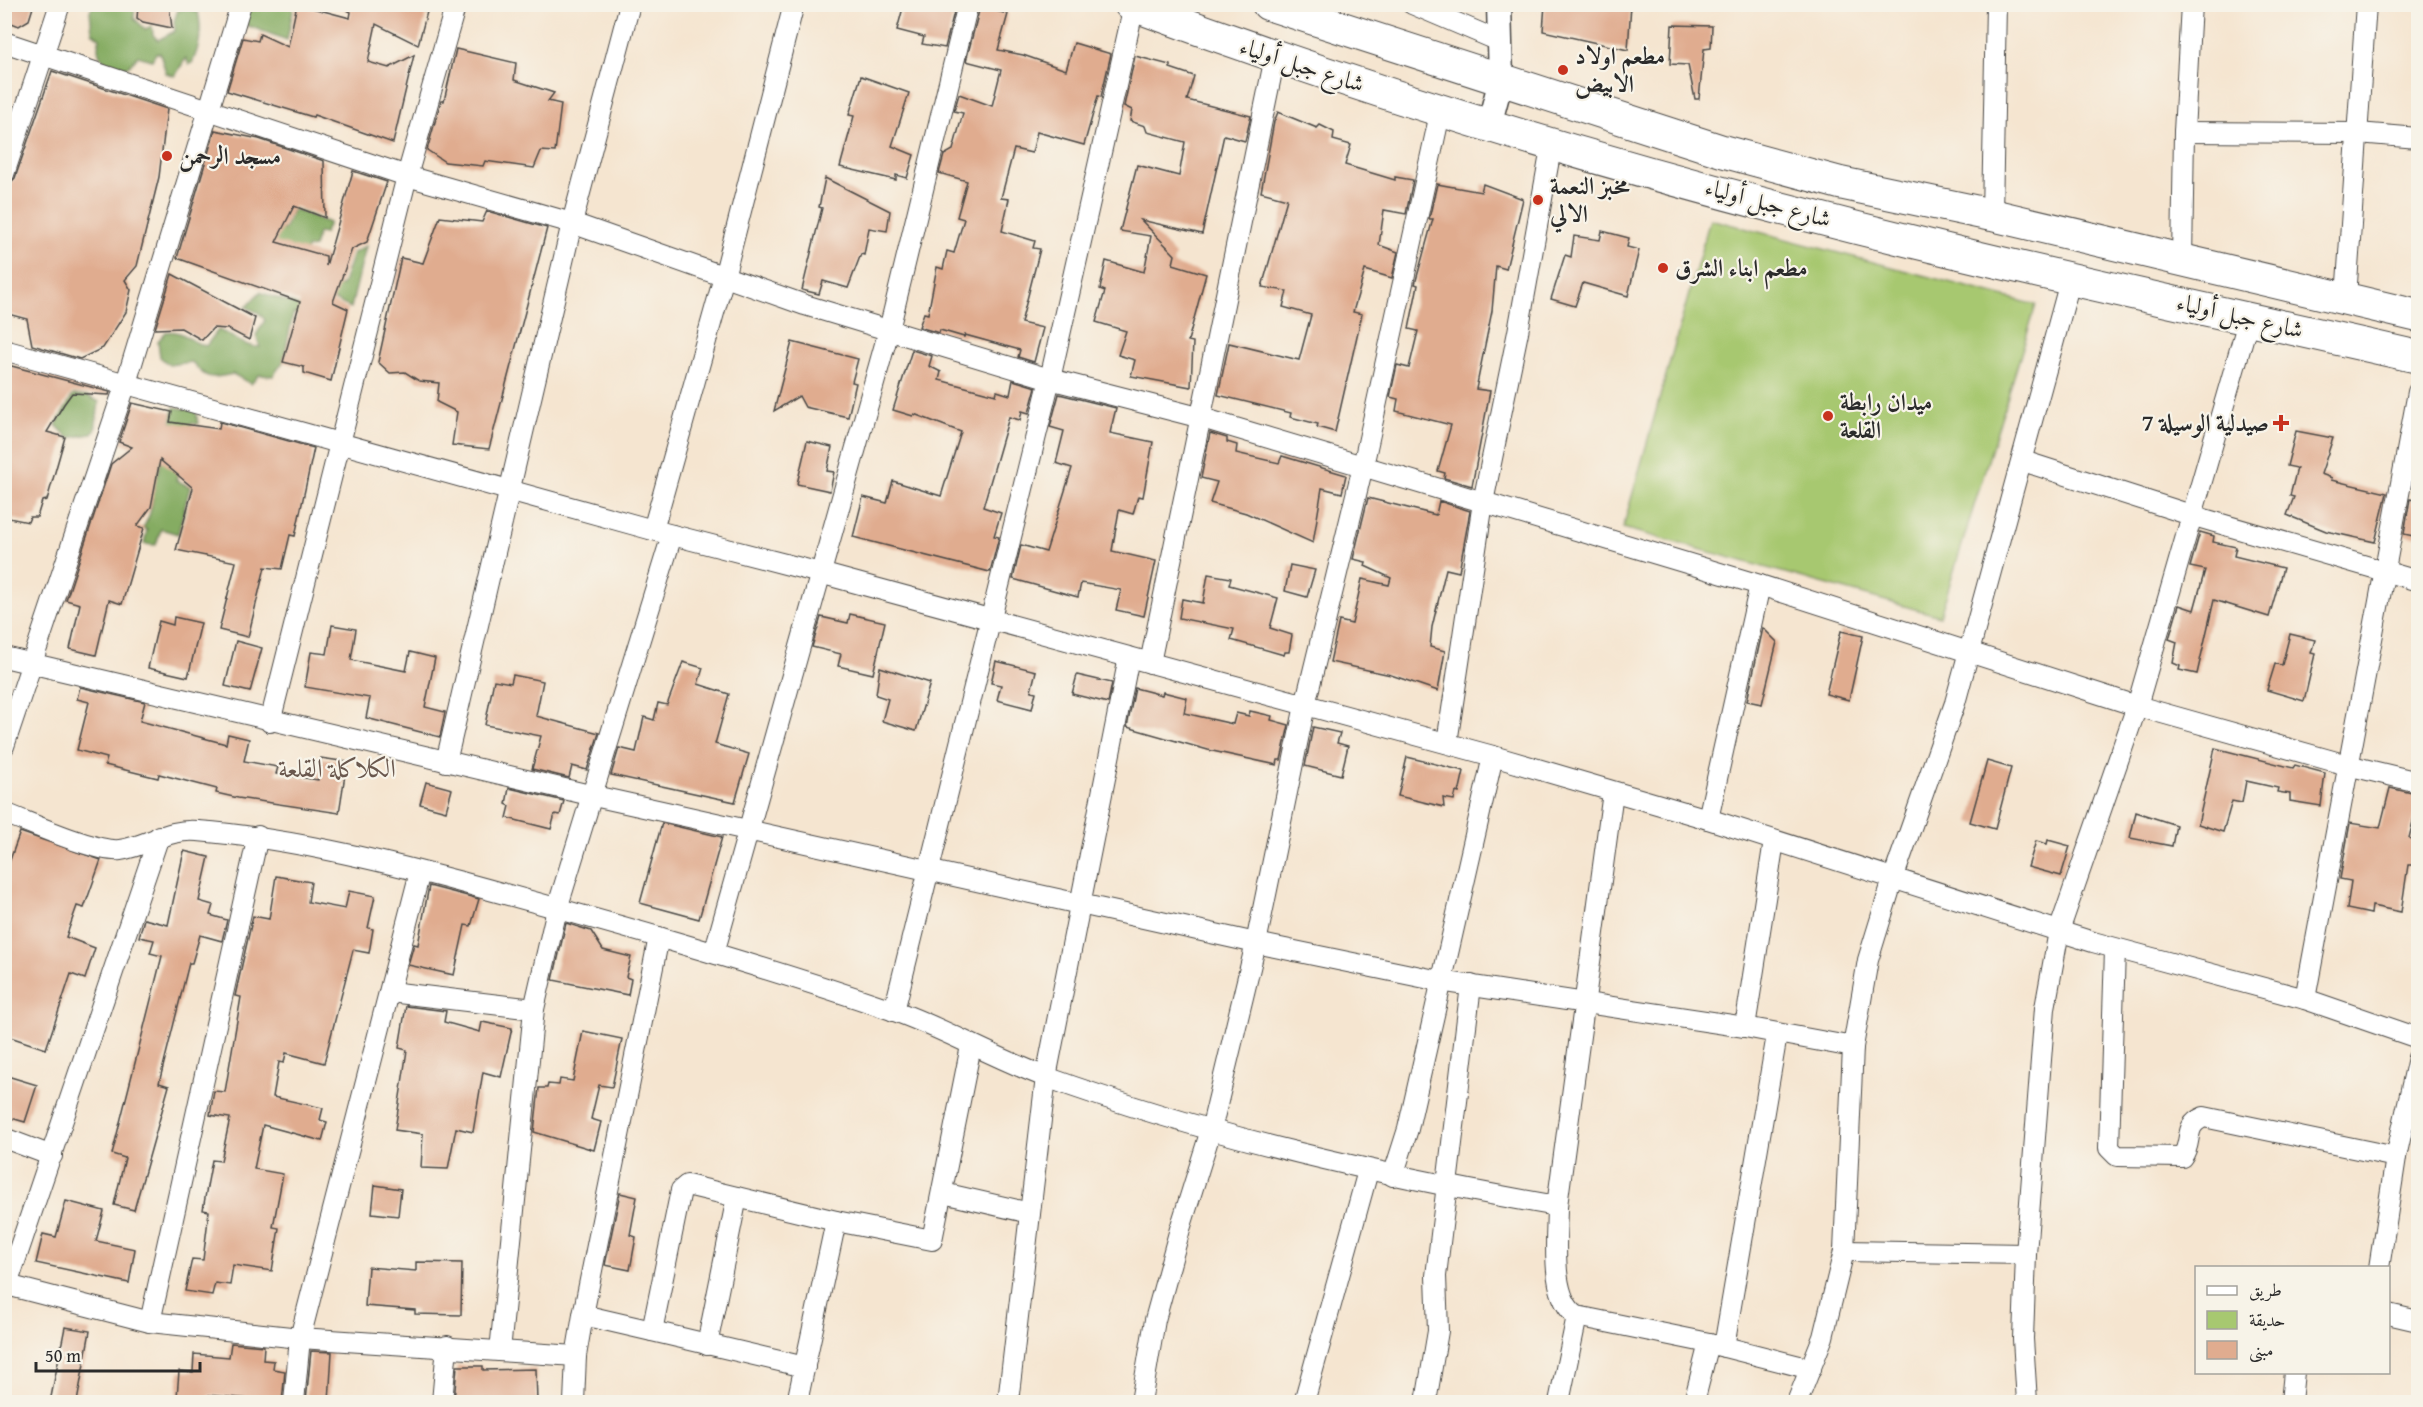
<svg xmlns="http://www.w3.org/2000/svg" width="2423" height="1407" font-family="'Gentium Book Plus',Amiri,serif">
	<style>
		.green { fill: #a7c870; stroke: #697a4e; stroke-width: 1.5 }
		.forest { fill: #85ac62; stroke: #586c46; stroke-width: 1.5 }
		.building { fill: #e0ac8f }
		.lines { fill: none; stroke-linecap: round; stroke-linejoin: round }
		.minor-casing { stroke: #494744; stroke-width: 22 }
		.tertiary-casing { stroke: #494744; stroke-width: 27 }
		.primary-casing { stroke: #494744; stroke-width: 34 }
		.minor { stroke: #fff; stroke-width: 20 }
		.tertiary { stroke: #fff; stroke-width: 24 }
		.primary { stroke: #fff; stroke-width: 32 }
		.poi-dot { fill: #c8321e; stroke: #f7f3e8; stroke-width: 2 }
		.labels { text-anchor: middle; stroke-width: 4.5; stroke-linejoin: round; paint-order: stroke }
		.poi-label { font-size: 24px; font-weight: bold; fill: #2b2b2b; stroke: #f7f3e8; text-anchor: start }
		.street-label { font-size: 24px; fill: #2b2b2b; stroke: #f7f3e8 }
		.neighbourhood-label { font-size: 26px; fill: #6a584e; stroke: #f7f3e8 }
	</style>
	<rect width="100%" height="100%" fill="#f7f3e8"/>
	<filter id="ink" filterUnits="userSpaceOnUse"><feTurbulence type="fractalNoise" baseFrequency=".0167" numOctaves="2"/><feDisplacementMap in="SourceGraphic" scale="12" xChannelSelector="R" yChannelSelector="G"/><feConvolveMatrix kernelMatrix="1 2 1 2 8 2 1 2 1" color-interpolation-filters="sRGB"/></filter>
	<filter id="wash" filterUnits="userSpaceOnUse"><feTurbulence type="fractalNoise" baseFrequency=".008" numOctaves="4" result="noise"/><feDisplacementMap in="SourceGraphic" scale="24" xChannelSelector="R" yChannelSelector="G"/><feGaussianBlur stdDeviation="1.35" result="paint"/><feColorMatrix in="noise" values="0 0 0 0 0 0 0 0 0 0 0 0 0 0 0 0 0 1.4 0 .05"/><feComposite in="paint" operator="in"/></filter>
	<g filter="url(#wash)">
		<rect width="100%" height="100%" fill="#f5e5d0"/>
		<path class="green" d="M1710,219L2036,305L1940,616L1623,528Z"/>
		<g class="forest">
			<path d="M93,5H135L134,18L145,29L152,26L153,35L158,40L175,31L174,21L178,10L187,9L198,12C202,29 200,47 192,63L189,65L186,58L175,76L166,73L160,53H156L152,60L138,56L129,66L114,70C102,59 94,54 100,38L92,32L90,11Z"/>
			<path d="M255,5H294L287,40L246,25V8Z"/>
			<path d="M294,209L329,223L324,234L318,233L314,247L307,248L305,254L278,250L267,223L284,230Z"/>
			<path d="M366,246L351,308L332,299L334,286H342L353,253Z"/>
			<path d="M260,292L300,306L299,313L293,314L283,362L273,376L259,375L251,384L233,374C211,379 206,380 192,362L169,365L160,357L158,341L166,332C184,329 190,343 206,346L218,330C234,336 243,347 260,347L256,335L265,320L259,313L246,307Z"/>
			<path d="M73,395L88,396L99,402L95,431L90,434L69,438L56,425Z"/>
			<path d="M174,407L196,411L198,424L191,423L176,480L190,487L178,534L161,529L156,545L144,544L147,530L143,528C154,509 151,503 155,484C161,458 171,433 174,407Z"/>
		</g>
		<g id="blocks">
			<g class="building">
				<path d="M4,4H34L29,20L19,26L4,20Z"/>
				<path d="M169,4L172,28L143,22L137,18L138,6Z"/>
				<path d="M297,4L350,18L351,12L335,4H412L427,12L418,45L376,24L368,62L389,68L414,55L393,143L314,115L313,117L227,91L243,38L258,41L260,34L288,47Z"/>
				<path d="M904,4H933L954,12L945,48L922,44L924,37L897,30Z"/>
				<path d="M1545,4H1631L1628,50L1543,31Z"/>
				<path d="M980,7L1008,14L998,50L1023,55L1066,70L1074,43L1111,54L1101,97L1098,96L1084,145L1037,132L1032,153L1014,149L1001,198L1009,199L1002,231L1035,241L1033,248L1040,249L1021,323L1043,328L1034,362L1018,357L1020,350L965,335L964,337L940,330L939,333L919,327L924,313L928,314L937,267L943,269L947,251L954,253L964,219L957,217L967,181L939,173L944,155L953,150L963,113L954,111L959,94L992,106L1001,70L966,61Z"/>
				<path d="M1672,25L1712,26L1711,48L1704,49L1699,99H1695L1688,65L1670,64Z"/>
				<path d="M456,49L516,63L514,80L554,93L548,101L561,104L555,152L541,151L534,168L485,161L483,166L445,162L427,150L441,101H444Z"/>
				<path d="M1135,56L1170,65V68L1194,76L1187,100L1251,116L1245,141L1224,135L1202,234L1141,220L1175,255L1173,264L1206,274L1188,341L1193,342L1191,387L1131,376L1135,360L1118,355L1126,331L1096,322L1105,291L1100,289L1106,261L1144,272L1151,236L1120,231L1137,165L1179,176L1185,142L1147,132L1145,126L1130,121L1132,110L1124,106Z"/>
				<path d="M52,71L167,109L159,177L137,266L125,280L131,290L126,312L103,348L80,359L32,345L27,319L4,313V227L11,205L4,203V197L8,185L15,178Z"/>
				<path d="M861,76L909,93L892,146L914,155L907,178L896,175V180L840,167L854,116L849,115Z"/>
				<path d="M1278,112L1317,128L1320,125L1334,132L1333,140L1351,145L1345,165L1395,180V177L1413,180L1406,214L1384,210L1379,245L1398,252L1392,278L1365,270L1353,312L1362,314L1335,432L1317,427L1318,424L1290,417L1291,413L1218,395L1229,343L1299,360L1311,315L1283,307L1287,291L1262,287L1287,199L1261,192L1274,122Z"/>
				<path d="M215,130L259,139L324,161L325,218L294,206L276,242L326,256V266L353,171L387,182L367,242L352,249L333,302L348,309L331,381L304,373V367L283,362L300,302L177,258Z"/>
				<path d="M825,178L890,211L887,231L869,228L864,255L861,254L848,288L823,281L819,294L802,290L822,208L819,207Z"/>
				<path d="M1437,184L1481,192L1483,184L1523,199L1506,269L1496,266L1492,311L1476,389L1490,391L1472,486L1444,478L1445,473L1438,471L1451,425L1396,411L1398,399L1390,397L1397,365L1409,368L1418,331L1409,329L1418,285L1415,284L1433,219H1429Z"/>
				<path d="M487,211L547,228L489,449L452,445L457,412L437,402L439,383L419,381L405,372L390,373L378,362L401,258L423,263L440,217L482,222Z"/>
				<path d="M1602,231L1629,238L1627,247L1639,250L1628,296L1583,283L1575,306L1551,299L1565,255L1571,257L1574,236L1600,240Z"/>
				<path d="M172,274L255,318L249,340L228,329L213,328L202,340L181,328L155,329Z"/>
				<path d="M792,342L858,359L852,382L856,383L848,417L805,407L799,396L774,411Z"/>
				<path d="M912,350L932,356L929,366L941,372L939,380L996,395L997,391L1010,395L1013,380L1036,387L1029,413L1022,411L1020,420L1009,417L983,507L1001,513L994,536L999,537L990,572L853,537L863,497L887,503L893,481L941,496L961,432L914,414L913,416L893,410Z"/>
				<path d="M4,364L110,392L109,395L72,393L64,404L47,432L65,437L47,500L42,501L37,517H30L28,522L4,517Z"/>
				<path d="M1059,394L1116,408L1110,433L1153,442L1143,497L1138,496L1133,514L1119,510L1112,551L1156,561L1144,616L1116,610L1121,590L1081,583L1078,597L1013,579L1021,545L1046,552L1072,468L1056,463L1064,431L1050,427Z"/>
				<path d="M132,403L172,412L170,422L219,429L220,422L314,448L295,536L290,535L282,569L265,567L248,637L219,630L236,562L176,550L193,488L160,460L151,507L137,526L144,528L122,604L109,600L96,655L70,649L80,604L66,600L111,464L132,447L119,442Z"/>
				<path d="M2296,431L2333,438L2321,474L2332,478L2331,480L2387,493L2375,542L2326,531L2287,515L2294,497L2290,496L2297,468L2287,466Z"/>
				<path d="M1210,433L1227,438V442L1237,445L1236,453L1279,463L1282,456L1346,475L1342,493L1322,488L1313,543L1246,513L1210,503L1217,482L1201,478Z"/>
				<path d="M807,441L832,447L827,471L834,472L830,491L797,484Z"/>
				<path d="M1368,498L1436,515L1439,501L1470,511L1459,572L1446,569L1432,627L1430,647L1445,651L1438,691L1391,675L1330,662L1339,621L1352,624L1362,579L1389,585L1391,578L1365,566L1366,562L1353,559Z"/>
				<path d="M2410,499L2418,501V537L2404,534Z"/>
				<path d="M2200,532L2214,536L2213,542L2236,547L2234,556L2283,568L2269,617L2214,600L2197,674L2179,670L2180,666L2173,663L2177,642L2169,639L2179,605L2194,610L2205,570L2190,567Z"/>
				<path d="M1290,565L1315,570L1307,597L1285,591Z"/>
				<path d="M1208,574L1231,578L1229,585L1278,598L1270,628L1292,635L1289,652H1285L1284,655L1231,640L1234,629L1179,618L1182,599L1203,603Z"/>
				<path d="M850,614L885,622L873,674L838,666L841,654L812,647L821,617L848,623Z"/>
				<path d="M174,617L201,623L188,677L148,668L159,621L173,625Z"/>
				<path d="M332,625L356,629L351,660L406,671L410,652L435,658L425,707L445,712L440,737L366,718L370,698L305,687L311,652L327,654Z"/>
				<path d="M1763,628L1777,642L1762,704L1747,701Z"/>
				<path d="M1841,631L1863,636L1849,700L1826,694Z"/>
				<path d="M2290,634L2315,640L2311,653L2315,654L2304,701L2267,690L2275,664L2282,665Z"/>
				<path d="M236,641L262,648L250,692L225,686Z"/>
				<path d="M996,661L1036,671L1031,691L1036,692L1032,709L997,700L1001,685L991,683Z"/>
				<path d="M683,662L703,668L698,684L729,694L715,744L749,754L735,802L611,775L619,748L636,752L644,717L654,720L658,703L667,705Z"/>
				<path d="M880,667L930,683L916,731L882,721L888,699L876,695Z"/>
				<path d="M513,675L543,681L536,716L599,733L587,770L572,766L569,778L532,769L541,736L485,725L494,680L511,683Z"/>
				<path d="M1077,675L1112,683L1108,703L1072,694Z"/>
				<path d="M80,687L145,702L140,721L226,744L228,734L249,739L244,761L278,767L276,774L318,780L321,758L347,762L339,813L238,798L216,793L217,789L159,774L158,778L105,765L107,758L77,750L89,702L77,699Z"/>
				<path d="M1135,688L1162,695L1163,692L1187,698L1184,713L1233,724L1236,713L1249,716L1250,711L1272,716L1271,720L1289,725L1281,760H1278L1277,765L1208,750L1127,727Z"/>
				<path d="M1313,727L1340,733L1337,743L1348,746L1341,775L1305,766Z"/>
				<path d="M2215,748L2293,768L2295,765L2325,773L2321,806L2290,801V794L2277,792L2278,788L2246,781L2242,803L2232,801L2223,832L2198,824Z"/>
				<path d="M1407,757L1464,771L1459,793L1456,792L1454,800L1443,798L1444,807L1398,796Z"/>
				<path d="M1987,761L2011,768L1995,829L1970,822Z"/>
				<path d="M426,782L452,789L446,811L420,804Z"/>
				<path d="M509,788L564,801L560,815L555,814L551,829L507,818L510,806L506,804Z"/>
				<path d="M2390,788L2416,794L2418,801L2409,838L2418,843L2414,865H2408L2401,912L2372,906L2371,914L2347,909L2351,881L2340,879L2350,823L2380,828Z"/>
				<path d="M2136,812L2176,825L2172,846L2130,838Z"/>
				<path d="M662,823L722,837L699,919L640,903Z"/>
				<path d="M20,832L101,860L84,908L77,906L66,937L95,948L85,979L71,974L46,1049L4,1035V877Z"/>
				<path d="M2048,840L2070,846L2061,876L2028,867L2036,841L2047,844Z"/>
				<path d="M184,851L209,857L199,901L213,905L210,915L227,920L222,941L200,935L192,963H189L159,1083L169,1086L134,1210L114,1205L125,1158L112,1154L162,956L150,953L154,940L139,937L144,919L168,925Z"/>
				<path d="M276,876L311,882L308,902L345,909L349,891L375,896L368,928L373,929L369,953L353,950L324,1063L286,1053L284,1063L279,1062L273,1097L323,1108L320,1120L327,1122L322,1141L263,1125L254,1169L283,1174L273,1227L279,1228L272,1271L233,1265L230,1285L215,1283L212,1295L185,1291L192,1259L203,1260L209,1211L203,1210L206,1192L212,1160L221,1161L230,1118L210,1115L214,1091L225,1092L241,997L235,996L253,916L269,919Z"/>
				<path d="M429,886L479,899L471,926L465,925L454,975L408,965L414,944L418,945Z"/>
				<path d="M566,923L591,931L603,950L631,957L626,977L631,979L628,995L553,980Z"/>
				<path d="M406,1006L446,1011L444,1022L480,1032L482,1022L512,1028L501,1077L483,1072L473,1132L456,1128L448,1169L421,1168L423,1134L395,1130L407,1050L399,1048Z"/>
				<path d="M583,1031L622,1039L612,1087L599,1085L591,1119L601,1122L594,1150L534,1132L539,1088H547L548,1084L559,1085L560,1079L573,1081Z"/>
				<path d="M4,1075L37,1085L25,1122L4,1116Z"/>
				<path d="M375,1185L401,1189L398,1216L372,1213Z"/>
				<path d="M620,1193L637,1197L630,1235L636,1237L630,1270L605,1265Z"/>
				<path d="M66,1201L104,1211L96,1241L135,1249L129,1283L36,1263L43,1234L56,1237Z"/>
				<path d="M416,1262L462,1263L461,1315L415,1314V1310L365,1306L368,1267L416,1271Z"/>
				<path d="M65,1327L90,1331L77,1402H50Z"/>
				<path d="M231,1343L264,1346L263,1360L274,1361L273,1369L285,1371L282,1402L209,1395V1402H191V1398L177,1397L179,1371L193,1372L194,1354L229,1357Z"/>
				<path d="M311,1351L332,1352L329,1402H306Z"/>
				<path d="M457,1366H483V1370L536,1369L537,1402H454Z"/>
			</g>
		</g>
	</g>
	<g filter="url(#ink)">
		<use href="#blocks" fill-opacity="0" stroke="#494744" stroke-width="1.5"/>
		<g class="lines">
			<g class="minor-casing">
				<g id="minor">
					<path d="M1412,4L1499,41"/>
					<path d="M4,42L407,176L572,223L805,305L1050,379L1202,418L1760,585L2137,706L2347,765L2418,782"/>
					<path d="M2184,132L2358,133L2418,138"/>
					<path d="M4,174L60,4"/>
					<path d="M1992,215L1996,4"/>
					<path d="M2182,261L2184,132L2191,4"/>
					<path d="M2346,298L2366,4"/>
					<path d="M4,350L653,530L820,573L1493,756L1708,819L2093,942L2305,999L2418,1038"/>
					<path d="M2023,461L2194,516L2418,581"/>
					<path d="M653,530L724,277L794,4"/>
					<path d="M4,657L594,796L1256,943L1440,981L1745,1027L1853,1047"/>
					<path d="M1150,663L1275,57"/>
					<path d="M270,722L407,176L456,4"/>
					<path d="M1447,743L1483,502L1518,332L1552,143"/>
					<path d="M4,746L126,383L241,4"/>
					<path d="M446,762L572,223L630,4"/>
					<path d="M1613,792L1557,1206C1557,1236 1549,1298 1577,1316L1709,1343L1811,1369"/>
					<path d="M4,813C29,822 97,853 120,850C148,846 168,828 198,831C286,838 375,859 461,882C604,921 748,961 889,1009C942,1027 992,1057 1046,1077C1212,1137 1383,1176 1557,1206"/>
					<path d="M1708,819L1760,585"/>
					<path d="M159,836L7,1285L150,1322L300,1338L576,1356"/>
					<path d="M2115,949L2109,1148L2117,1156L2182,1157C2194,1141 2182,1126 2204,1117L2396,1157"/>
					<path d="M714,953L889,330L968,4"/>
					<path d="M390,992L534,1009"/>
					<path d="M2305,999L2418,392"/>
					<path d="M894,1011L1050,379L1134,6"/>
					<path d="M1745,1027L1774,841"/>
					<path d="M4,1138L52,1156"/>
					<path d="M1393,1176L1408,1129L1493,756"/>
					<path d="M943,1193L1030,1213"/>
					<path d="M1844,1251L2026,1254"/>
					<path d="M2379,1268L2396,1157L2418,1058"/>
					<path d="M2388,1314L2418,1321"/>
					<path d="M583,1315L652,1331L681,1190L687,1185L836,1221L932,1240L971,1046"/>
					<path d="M150,1322L258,836"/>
					<path d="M652,1331L805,1367"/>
					<path d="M707,1345L737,1197"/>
					<path d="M1724,1347L1777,1035"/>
					<path d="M500,1351L534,1009L557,909L672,535"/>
					<path d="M294,1402L300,1338L420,872"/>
					<path d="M442,1402L447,1346"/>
					<path d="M574,1402L576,1356L583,1315L659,937"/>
					<path d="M797,1402L836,1221"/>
					<path d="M1008,1402L1046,1077L1129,657"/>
					<path d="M1141,1402L1155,1320L1180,1229L1211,1130L1256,943L1305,705L1363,466L1441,109"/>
					<path d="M1304,1402L1368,1171"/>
					<path d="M1426,1402L1438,1331L1436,1276L1471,985"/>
					<path d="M1559,1402L1577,1316"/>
					<path d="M1694,1402L1709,1343"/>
					<path d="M1797,1402L1823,1337L1844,1251L1853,1047L1868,960L1893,879L1955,703L2071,278"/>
					<path d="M2027,1402L2023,1339L2026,1254L2045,1008L2059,931L2137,706L2249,318"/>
					<path d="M2291,1402L2294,1372"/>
				</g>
			</g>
			<g class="tertiary-casing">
				<path id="tertiary" d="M1489,125L1501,80L1499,4"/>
			</g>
			<g class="primary-casing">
				<g id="primary">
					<path d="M1130,4C1396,103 1670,184 1947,250C2103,288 2261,321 2418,357"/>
					<path d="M1268,4L1722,151L1840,183L1992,215L2418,316"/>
				</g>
			</g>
			<use href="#minor" class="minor"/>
			<use href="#tertiary" class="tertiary"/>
			<use href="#primary" class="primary"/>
		</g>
	</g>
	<g class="poi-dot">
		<circle cx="1563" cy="70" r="6"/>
		<circle cx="167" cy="156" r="6"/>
		<circle cx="1538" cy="200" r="6"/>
		<circle cx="1663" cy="268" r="6"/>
		<circle cx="1828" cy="416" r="6"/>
		<path d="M2278 414h6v6h6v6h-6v6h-6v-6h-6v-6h6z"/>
	</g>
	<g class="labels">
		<g class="poi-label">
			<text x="1575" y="64">مطعم اولاد<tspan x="1575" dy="28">الابيض</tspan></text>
			<text x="179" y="164">مسجد الرحمن</text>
			<text x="1550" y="194">مخبز النعمة<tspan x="1550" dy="28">الالي</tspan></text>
			<text x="1675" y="276">مطعم ابناء الشرق</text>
			<text x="1840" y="410">ميدان رابطة<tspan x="1840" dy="28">القلعة</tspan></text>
			<text x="2269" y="431" text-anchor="end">صيدلية الوسيلة 7</text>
		</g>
		<g class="street-label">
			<text transform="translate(1302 65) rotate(18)" y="8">شارع جبل أولياء</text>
			<text transform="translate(1768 203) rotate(15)" y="8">شارع جبل أولياء</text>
			<text transform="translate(2240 316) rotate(13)" y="8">شارع جبل أولياء</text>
		</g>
		<g class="neighbourhood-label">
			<text x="337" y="777">الكلاكلة القلعة</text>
		</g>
	</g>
	<rect width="2423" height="1407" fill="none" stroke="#f7f3e8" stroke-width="24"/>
	<rect x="2195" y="1266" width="195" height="108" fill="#f7f3e8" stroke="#a5a39c" stroke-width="1.5"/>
	<rect x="2207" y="1286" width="30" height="9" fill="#ffffff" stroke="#a5a39c" stroke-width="1.5"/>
	<text x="2249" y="1296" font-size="18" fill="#2b2b2b">طريق</text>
	<rect x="2207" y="1311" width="30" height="18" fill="#a7c870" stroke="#a5a39c" stroke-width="1.5"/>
	<text x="2249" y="1326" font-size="18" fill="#2b2b2b">حديقة</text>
	<rect x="2207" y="1341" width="30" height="18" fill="#e0ac8f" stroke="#a5a39c" stroke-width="1.5"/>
	<text x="2249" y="1356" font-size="18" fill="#2b2b2b">مبنى</text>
	<path d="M36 1362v9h164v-9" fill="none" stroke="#2b2b2b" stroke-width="3"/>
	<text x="45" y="1362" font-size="18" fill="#2b2b2b" stroke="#f7f3e8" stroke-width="4.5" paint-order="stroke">50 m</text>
</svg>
